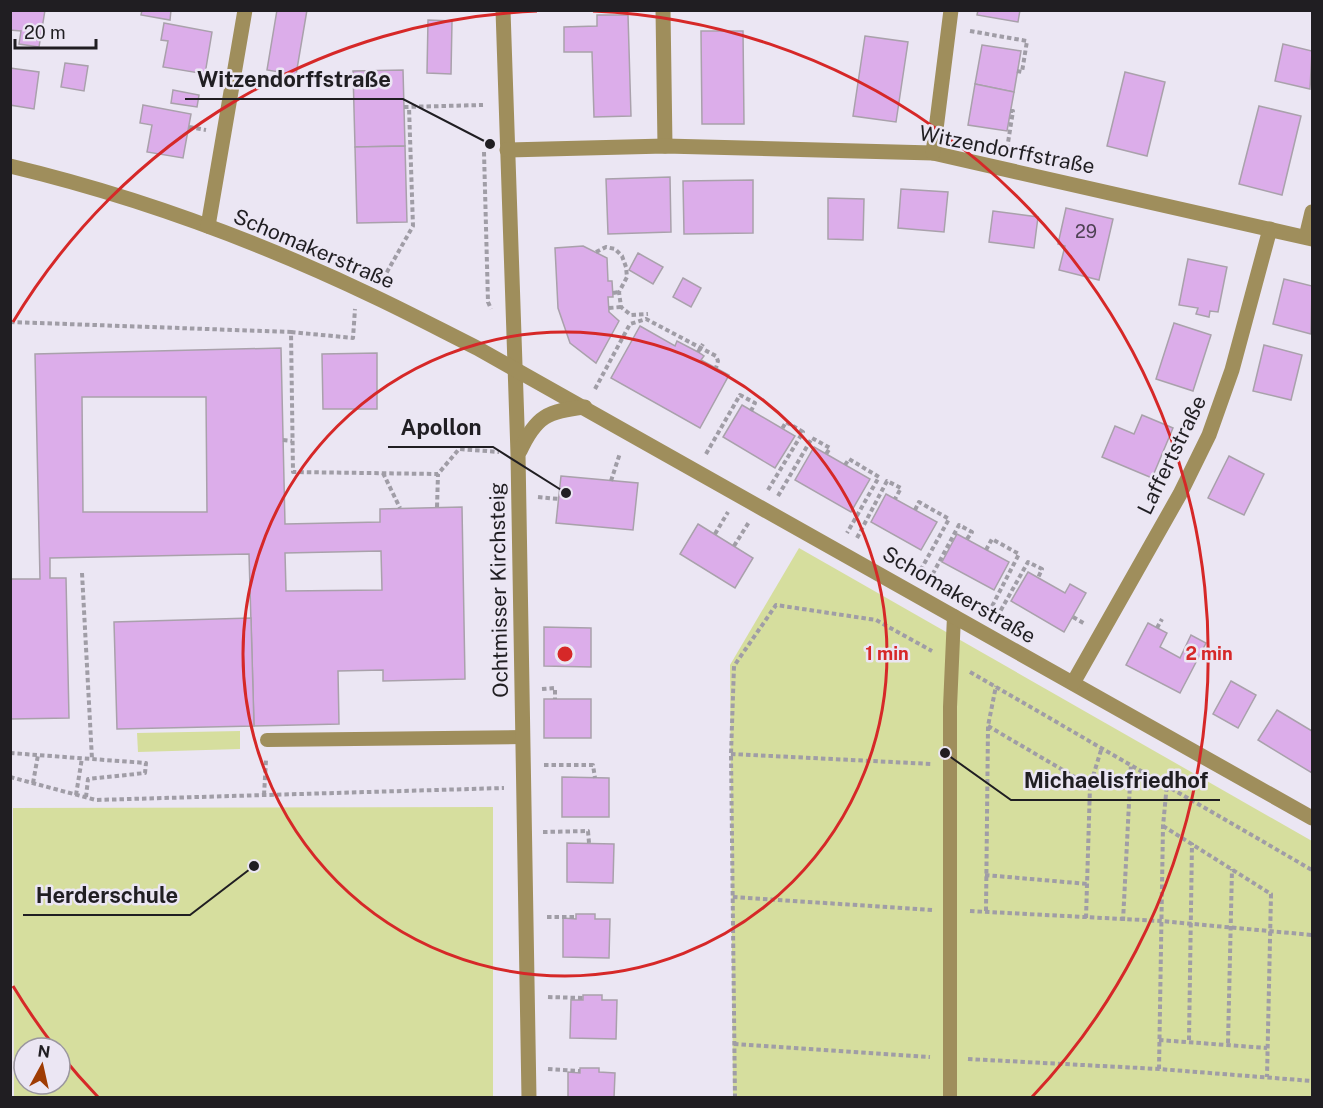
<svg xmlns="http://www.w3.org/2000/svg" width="1323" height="1108" font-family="'Public Sans',sans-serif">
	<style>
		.green { fill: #d6de9e; fill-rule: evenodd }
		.building { fill: #dcadea; stroke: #a9a1ab; stroke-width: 1.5; fill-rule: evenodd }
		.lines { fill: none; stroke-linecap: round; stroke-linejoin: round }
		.path { stroke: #a09da6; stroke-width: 4; stroke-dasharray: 4.5 3; stroke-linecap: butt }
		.lane { stroke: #9f8e5c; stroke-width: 14 }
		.street { stroke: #9f8e5c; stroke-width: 15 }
		.ring { fill: none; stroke: #d62828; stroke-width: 3 }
		.labels { text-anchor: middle; stroke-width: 5; stroke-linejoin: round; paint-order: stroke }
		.number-label { font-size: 18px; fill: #4f4254 }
		.street-label { font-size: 21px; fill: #201e22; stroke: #ebe6f3 }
		.centre { fill: #d62828; stroke: #ebe6f3; stroke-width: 3 }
		.ring-label { font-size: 18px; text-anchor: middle; font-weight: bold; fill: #d62828; stroke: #ebe6f3; stroke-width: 5; stroke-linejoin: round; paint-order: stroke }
		.leader { fill: none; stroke: #201e22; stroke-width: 2 }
		.callout-dot { fill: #201e22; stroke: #ebe6f3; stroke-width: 2 }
		.callout-label { font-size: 22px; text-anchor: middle; font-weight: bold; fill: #201e22; stroke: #ebe6f3; stroke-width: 5; stroke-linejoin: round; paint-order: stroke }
	</style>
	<rect width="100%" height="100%" fill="#ebe6f3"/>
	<g class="green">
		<path d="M799,548L1312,841V1097H733L730,665Z"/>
		<path d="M240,731V749L138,752L137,733Z"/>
		<path d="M493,807V1097H14L13,808ZM24,1048H60V1084H24Z"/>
	</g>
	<g class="building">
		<path d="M10,10H45L39,47L19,44L21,31L10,30Z"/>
		<path d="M142,10H171L170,20L141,15Z"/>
		<path d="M277,10H307L296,75L267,70Z"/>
		<path d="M978,10H1020L1018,22L977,15Z"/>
		<path d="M597,15H628L631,116L594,117L592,52H564V27L597,26Z"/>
		<path d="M428,20L452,21L451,74L427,73Z"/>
		<path d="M164,23L212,32L205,74L163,67L168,41L161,40Z"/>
		<path d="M701,31H743L744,124H702Z"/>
		<path d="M865,36L908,42L896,122L853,116Z"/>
		<path d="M1283,44L1312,51L1310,89L1275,81Z"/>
		<path d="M982,45L1021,51L1014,92L975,84Z"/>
		<path d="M65,63L88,66L84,91L61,87Z"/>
		<path d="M10,68L39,72L34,109L10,105Z"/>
		<path d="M403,70L405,146L355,147L353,71Z"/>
		<path d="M1125,72L1165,82L1147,156L1107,146Z"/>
		<path d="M975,84L1014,92L1007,131L968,125Z"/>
		<path d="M173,90L199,95L197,107L171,103Z"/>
		<path d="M143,105L191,114L183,158L147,152L152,125L140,123Z"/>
		<path d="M1259,106L1301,116L1282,195L1239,184Z"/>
		<path d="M405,146L407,222L357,223L355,147Z"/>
		<path d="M670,177L671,232L608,234L606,179Z"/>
		<path d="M753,180V233L684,234L683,181Z"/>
		<path d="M901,189L948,192L944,232L898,228Z"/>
		<path d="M828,198L864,199L863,240L828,239Z"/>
		<path d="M1066,208L1113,219L1099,280L1059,270L1065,246L1058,244Z"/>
		<path d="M993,211L1038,217L1034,248L989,242Z"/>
		<path d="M583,246L607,258L608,281H612L613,297H608L609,312L619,321L596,363L570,343L558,308L555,248Z"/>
		<path d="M638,253L663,267L653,284L629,270Z"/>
		<path d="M1188,259L1227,267L1218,312L1210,311L1209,317L1196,314L1198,308L1179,305Z"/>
		<path d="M683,278L701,288L691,307L673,297Z"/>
		<path d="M1284,279L1312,286L1311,334L1273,324Z"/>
		<path d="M1174,323L1211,335L1193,391L1156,379Z"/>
		<path d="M640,326L675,346L677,341L698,352L704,356L701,360L729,375L700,428L611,378Z"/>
		<path d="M1264,345L1302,355L1291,400L1253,391Z"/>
		<path d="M281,348L285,524L380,522V509L462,507L465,679L383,681V670L338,671L339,724L254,726L249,554L50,558V578H66L69,718L10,719V579H40L35,354ZM82,397H206L207,512H83ZM381,551L382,590L286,591L285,553Z"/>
		<path d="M377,353V409H323L322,354Z"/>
		<path d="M742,405L795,436L775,468L723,437Z"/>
		<path d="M1142,415L1173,428L1152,478L1102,457L1115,426L1134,434Z"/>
		<path d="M814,447L870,479L851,512L795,480Z"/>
		<path d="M1229,456L1264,474L1244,515L1208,498Z"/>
		<path d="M561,476L638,483L633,530L556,523Z"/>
		<path d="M886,494L937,522L921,550L871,522Z"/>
		<path d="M698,524L753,558L735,588L680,554Z"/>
		<path d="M957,534L1009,562L994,590L942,562Z"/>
		<path d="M1028,572L1065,593L1070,584L1086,593L1064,632L1011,601Z"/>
		<path d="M251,618L254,726L117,729L114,622Z"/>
		<path d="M1148,623L1167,633L1160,647L1180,658L1191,635L1206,643L1180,693L1126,665Z"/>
		<path d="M544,627L591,628V667L544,666Z"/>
		<path d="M1231,681L1256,695L1238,728L1213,714Z"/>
		<rect x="544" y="699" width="47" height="39"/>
		<path d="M1277,710L1312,731V773L1258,740Z"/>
		<path d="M562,777L609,778V817H562Z"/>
		<path d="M567,843L614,844L613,883L567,882Z"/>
		<path d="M576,914H595V919H610L609,958L563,957V918L576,919Z"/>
		<path d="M583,995H602V1000H617L616,1039L570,1038L571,1000H583Z"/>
		<path d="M580,1068H599V1072L615,1073L614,1098H568V1072L580,1073Z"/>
	</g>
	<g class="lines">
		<g class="path">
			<path d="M970,31L1027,41L1022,72L1017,71"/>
			<path d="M404,107L483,105"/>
			<path d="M189,127L206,130"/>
			<path d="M1007,149L1013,111H1010"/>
			<path d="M484,152L488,302L491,309"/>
			<path d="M596,252L606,247L615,249L622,256L626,267L627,277L619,292L621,307L631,315L648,314"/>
			<path d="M383,279L413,226L409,107"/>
			<path d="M613,293L619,292"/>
			<path d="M609,308L621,307"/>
			<path d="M10,322L291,332L293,472L438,474L459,449L499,452"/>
			<path d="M291,332L353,338L355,309"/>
			<path d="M698,352L703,344"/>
			<path d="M595,389L630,324L646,319L716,356L718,361L716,368"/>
			<path d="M283,440L292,441"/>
			<path d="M706,454L740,395L755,403L751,411"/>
			<path d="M845,465L849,459L879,477L847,533"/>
			<path d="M383,473L400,508"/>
			<path d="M611,481L620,453"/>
			<path d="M768,490L803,432L786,422L782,429"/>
			<path d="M778,496L812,438L830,448L826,454"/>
			<path d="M538,497L559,499"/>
			<path d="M437,507L438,474"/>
			<path d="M915,510L919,502L949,519L919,573"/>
			<path d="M715,534L728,512"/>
			<path d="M857,538L887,481L901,488L895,499"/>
			<path d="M734,546L749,522"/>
			<path d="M986,550L992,539L1019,554L988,614"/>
			<path d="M82,573L92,759"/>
			<path d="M929,581L959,525L972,532L967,539"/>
			<path d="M997,617L1028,562L1042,569L1038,578"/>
			<path d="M1073,617L1085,624"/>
			<path d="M1157,628L1162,619"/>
			<path d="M970,672L1312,870"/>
			<path d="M542,689L555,688V699"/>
			<path d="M988,726L1090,786"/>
			<path d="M10,753L146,763L145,773L88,779L86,797"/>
			<path d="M731,754L931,764"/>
			<path d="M544,765H593L595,778"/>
			<path d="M10,777L96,800L504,788"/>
			<path d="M33,783L38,755"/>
			<path d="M76,795L82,758"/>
			<path d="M264,795L266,760"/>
			<path d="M1163,826L1271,894L1267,1077"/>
			<path d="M543,832L588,831L589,843"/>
			<path d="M985,875L1088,884"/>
			<path d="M733,897L932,910"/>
			<path d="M970,911L1161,921L1312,935"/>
			<path d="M986,911L988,726L996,686"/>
			<path d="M547,917H576"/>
			<path d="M1086,918L1090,786L1102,747"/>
			<path d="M1123,921L1131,764"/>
			<path d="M548,997L583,998"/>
			<path d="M1159,1040L1267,1048"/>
			<path d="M1189,1040L1192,843"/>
			<path d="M1228,1043L1232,869"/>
			<path d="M734,1044L930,1057"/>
			<path d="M968,1059L1159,1069L1312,1081"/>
			<path d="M548,1069L580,1071"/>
			<path d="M1159,1069L1163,826L1167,784"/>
			<path d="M735,1098L731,754L734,666L776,605L876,620L932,651"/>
		</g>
		<g class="lane">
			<path d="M267,740L522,737"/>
			<path d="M950,1098V707L954,616"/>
		</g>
		<g class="street">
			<path d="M503,10L518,454L529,1098"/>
			<path d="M663,10L665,146"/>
			<path d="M507,150L665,146L933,153L1312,239"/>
			<path d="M933,153L951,10"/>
			<path d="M10,166C136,196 258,241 375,297C409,313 443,331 477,348L1312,818"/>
			<path d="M208,226L245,10"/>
			<path d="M1306,237L1312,212"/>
			<path d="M520,451C536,416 548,411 585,407"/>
			<path d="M1073,683L1180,494L1209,435L1232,370L1270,229"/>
		</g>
	</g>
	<g class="ring">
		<circle cx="565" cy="654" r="322"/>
		<path d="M98 1097A644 644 0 0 1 61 1055M54 1046A644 644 0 0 1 13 986M13 322A644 644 0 0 1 537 11M593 11A644 644 0 0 1 1032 1097"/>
	</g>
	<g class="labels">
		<g class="number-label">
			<text x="1086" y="238">29</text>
		</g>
		<g class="street-label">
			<text transform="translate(1007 150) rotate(11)" y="7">Witzendorffstraße</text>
			<text transform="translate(314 249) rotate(23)" y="7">Schomakerstraße</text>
			<text transform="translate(1172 455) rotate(-64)" y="7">Laffertstraße</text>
			<text transform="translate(499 590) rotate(-91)" y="7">Ochtmisser Kirchsteig</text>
			<text transform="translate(959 595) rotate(30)" y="7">Schomakerstraße</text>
		</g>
	</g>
	<circle cx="565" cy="654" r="9" class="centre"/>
	<g class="ring-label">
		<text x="887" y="660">1 min</text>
		<text x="1209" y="660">2 min</text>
	</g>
	<path class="leader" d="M490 144L403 99H185M566 493L493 447H388M945 753L1011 800H1220M254 866L190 915H23"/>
	<g class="callout-dot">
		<circle cx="490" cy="144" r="6"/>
		<circle cx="566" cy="493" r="6"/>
		<circle cx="945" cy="753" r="6"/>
		<circle cx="254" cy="866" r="6"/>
	</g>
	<g class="callout-label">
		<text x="294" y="87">Witzendorffstraße</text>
		<text x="441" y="435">Apollon</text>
		<text x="1116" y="788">Michaelisfriedhof</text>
		<text x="107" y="903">Herderschule</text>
	</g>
	<rect width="1323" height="1108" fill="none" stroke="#201e22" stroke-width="24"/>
	<g transform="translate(42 1066) rotate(8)"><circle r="28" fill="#ebe6f3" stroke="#9a969f" stroke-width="1.5"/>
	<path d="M0-4.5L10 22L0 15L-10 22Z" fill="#9f3c03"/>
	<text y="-9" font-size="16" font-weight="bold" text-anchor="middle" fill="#201e22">N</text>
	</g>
	<path d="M15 39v9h81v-9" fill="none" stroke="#201e22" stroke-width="3"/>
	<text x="24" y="39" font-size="18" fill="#201e22" stroke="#ebe6f3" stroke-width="4.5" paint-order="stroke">20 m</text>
</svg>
